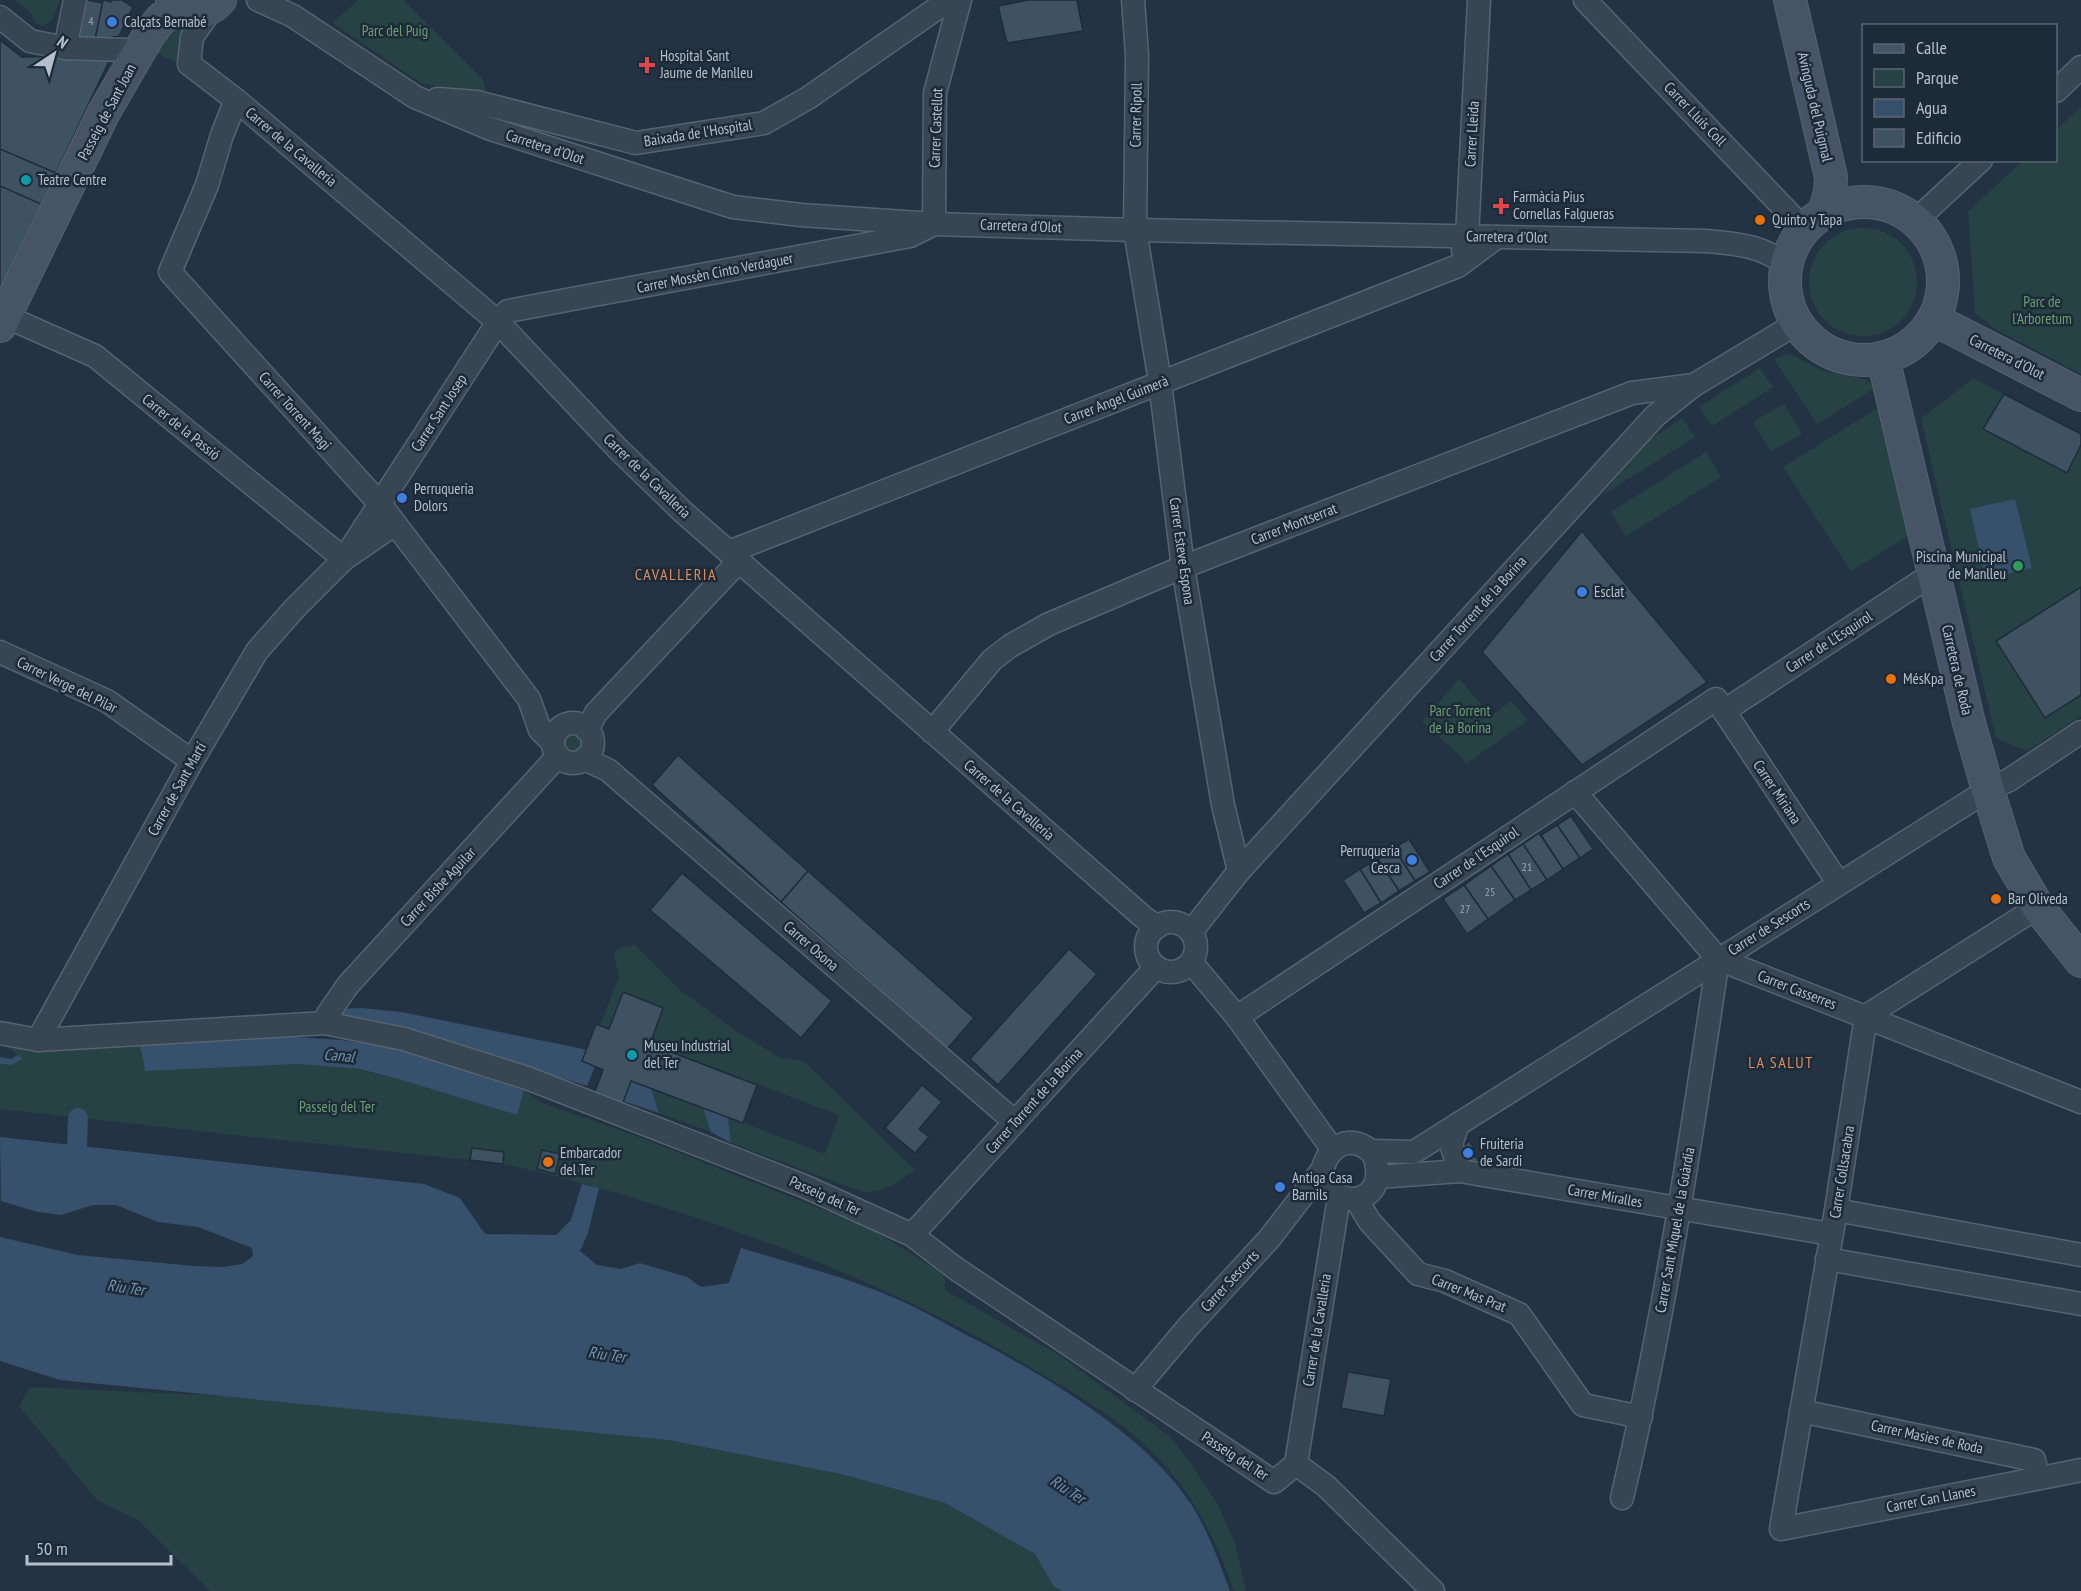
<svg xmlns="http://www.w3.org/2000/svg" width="2081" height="1591" font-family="'PT Sans Narrow',sans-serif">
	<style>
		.green { fill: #264244 }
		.water { fill: #37506b }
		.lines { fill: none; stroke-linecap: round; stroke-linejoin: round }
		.canal { stroke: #37506b; stroke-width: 20 }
		.building { fill: #3f5262; stroke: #1f2c3a; stroke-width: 1.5 }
		.street-casing { stroke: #566370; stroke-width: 25 }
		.secondary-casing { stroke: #566370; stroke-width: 34 }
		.street { stroke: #384552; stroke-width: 22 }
		.secondary { stroke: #465466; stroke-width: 32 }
		.shop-dot { fill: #3f7fe0; stroke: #1d2a38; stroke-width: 2 }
		.health-dot { fill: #e0444e; stroke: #1d2a38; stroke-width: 2 }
		.culture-dot { fill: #0f9aa8; stroke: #1d2a38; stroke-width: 2 }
		.food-dot { fill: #e8710a; stroke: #1d2a38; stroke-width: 2 }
		.leisure-dot { fill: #2e9e5b; stroke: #1d2a38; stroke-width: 2 }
		.labels { text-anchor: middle; stroke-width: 5; stroke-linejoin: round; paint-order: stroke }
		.number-label { font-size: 12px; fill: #98a4b2 }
		.poi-label { font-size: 15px; fill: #b5c0cc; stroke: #1d2a38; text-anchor: start }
		.park-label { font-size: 15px; fill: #6b9f73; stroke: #1d2a38 }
		.street-label { font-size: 15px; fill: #b5c0cc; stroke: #1d2a38 }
		.neighbourhood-label { font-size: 16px; letter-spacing: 1.5px; fill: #de8d5f; stroke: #1d2a38 }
		.water-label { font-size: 16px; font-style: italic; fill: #7393b2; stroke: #1d2a38 }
	</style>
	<rect width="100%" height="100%" fill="#243343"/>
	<g class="green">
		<path d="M14,0H60L52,20L43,26L34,22L32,14Z"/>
		<path d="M358,0H403L483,80L487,97L421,83L333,23Z"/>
		<path d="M193,21L183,66L149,49L164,25Z"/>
		<path d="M2081,107V374L1997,330L1975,313L1968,211L2023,161L2056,160V130Z"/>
		<circle cx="1863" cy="282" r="54"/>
		<path d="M1787,354C1799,356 1810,366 1822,370C1840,377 1862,374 1877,387L1817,424L1774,359Z"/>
		<path d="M1760,368L1773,387L1712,426L1699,407Z"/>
		<path d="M1973,378L2081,434V716L2027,751L1996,738L1921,419Z"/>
		<path d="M1784,404L1802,434L1771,452L1753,422Z"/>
		<path d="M1878,408L1908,536L1851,571L1783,467Z"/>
		<path d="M1682,418L1695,437L1601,496L1648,441Z"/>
		<path d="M1706,452L1721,477L1626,536L1611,512Z"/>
		<path d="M1459,679L1491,716L1511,701L1528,720L1466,764L1461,756L1422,722Z"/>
		<circle cx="573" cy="742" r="10"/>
		<path d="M635,945L681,991L738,1032L780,1058L804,1061L915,1170C896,1183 887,1192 863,1192L731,1143L728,1117L825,1154L839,1115L650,1044L663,1008L624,992L609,1029L600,1025L619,977L614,954L617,949Z"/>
		<path d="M140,1044L145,1070L297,1064L360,1069L398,1079L516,1115L524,1090L540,1102L644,1139L871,1229L937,1270L945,1278V1290L1062,1357L1169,1436L1189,1461L1218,1505L1235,1543L1246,1591H1234C1217,1542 1195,1497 1159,1459C1125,1422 1078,1395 1035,1370C916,1298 787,1245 653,1204C605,1189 555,1175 505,1164C487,1161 468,1160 450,1158C413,1154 376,1150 339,1146C226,1134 113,1122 0,1109V1064L11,1065L23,1059L8,1047L42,1051Z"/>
		<path d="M651,1088L703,1108L711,1132L659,1113Z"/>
		<path d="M30,1387L247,1397L668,1440L845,1475L945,1503L1035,1554L1054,1587L1063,1591H210L138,1520L97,1500L19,1406Z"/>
	</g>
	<g class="water">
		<path d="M2015,499L2032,568L1986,579L1970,509Z"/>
		<path d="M362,1008L401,1012L574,1047L586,1050L582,1061L595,1066L587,1086L398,1026L381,1022L340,1017V1009Z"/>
		<path d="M281,1036L340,1040L388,1046L524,1090L517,1115L398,1079L360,1069L297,1064L145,1071L140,1044Z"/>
		<path d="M18,1055L23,1059L11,1065L0,1064V1057L11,1059Z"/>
		<path d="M631,1081L651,1088L659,1113L623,1101Z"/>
		<path d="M703,1108L728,1117L731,1143L711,1132Z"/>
		<path d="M0,1137L424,1184L460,1198L485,1234L556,1235L571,1220L582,1184L599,1188L588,1233L580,1251L597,1265L621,1269L640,1263L687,1277L701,1287L729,1283L741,1248C787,1262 835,1274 880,1292C906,1302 932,1316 957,1330C1034,1369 1143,1431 1191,1504C1208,1531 1219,1561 1230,1591H1063L1054,1587L1035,1554L945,1503L845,1475L668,1440L60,1380L0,1361V1237L78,1255L194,1266L223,1267L242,1264L253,1256L252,1248L198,1227L158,1222L116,1205H93L61,1215L38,1212L1,1201Z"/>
	</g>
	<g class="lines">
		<path class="canal" d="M78,1118L77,1146L82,1169L84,1171"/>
	</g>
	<g class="building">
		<path d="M87,0L103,3L95,40L78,41Z"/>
		<path d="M103,0L111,2L112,0H122L133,7L119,36L95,40Z"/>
		<path d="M1028,0H1077L1083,31L1007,43L998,6Z"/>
		<path d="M0,40L22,57L112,55L0,290Z"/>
		<path d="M0,149L56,173L41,204L0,186Z"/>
		<path d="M2004,394L2081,434V445L2067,473L1983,429Z"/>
		<path d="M1582,531L1707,682L1582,765L1482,652Z"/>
		<path d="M2081,587V695L2045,718L1996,641Z"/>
		<path d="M678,755L808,871L781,902L652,785Z"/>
		<path d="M1571,816L1593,849L1580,858L1557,825Z"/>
		<path d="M1557,825L1580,858L1563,869L1541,835Z"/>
		<path d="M1539,833L1563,869L1547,880L1523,844Z"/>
		<path d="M1409,839L1430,872L1415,881L1394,848Z"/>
		<path d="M1523,844L1547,880L1531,890L1508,854Z"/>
		<path d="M1394,848L1415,881L1399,891L1378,859Z"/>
		<path d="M1508,854L1531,890L1515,900L1491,866Z"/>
		<path d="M1378,859L1399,891L1381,903L1360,869Z"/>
		<path d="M1491,866L1515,900L1488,919L1464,885Z"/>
		<path d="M1360,869L1381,903L1364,913L1343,880Z"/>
		<path d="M808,871L974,1018L947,1049L781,902Z"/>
		<path d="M682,873L832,1001L801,1038L650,910Z"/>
		<path d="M1464,885L1488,919L1467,934L1443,899Z"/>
		<path d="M1069,949L1097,974L998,1085L970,1059Z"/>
		<path d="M623,992L663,1008L650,1044L757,1085L743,1123L631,1081L622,1105L594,1094L603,1070L582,1061L596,1024L609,1029Z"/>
		<path d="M922,1085L942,1102L919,1129L929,1137L915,1153L885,1128Z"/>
		<path d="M1469,1141L1474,1148L1471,1150L1473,1156L1479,1159L1476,1164L1466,1162L1462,1148Z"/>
		<path d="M472,1148L504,1152L503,1164L470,1160Z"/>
		<path d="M542,1150L560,1154L555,1174L537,1169Z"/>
		<path d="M1348,1372L1391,1379L1384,1416L1341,1408Z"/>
	</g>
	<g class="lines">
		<g class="street-casing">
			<g id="street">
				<path d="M258,0L293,16L415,97L488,128L733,207L801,215L934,224L1135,230L1706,241C1736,244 1762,245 1786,265"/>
				<path d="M1133,0L1137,55L1135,230L1160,382L1183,567L1223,805L1239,871"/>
				<path d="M1585,0L1804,229"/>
				<path d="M213,7L192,37L189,64L236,100L498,322L618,449L682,511L1142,916L1157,927"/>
				<path d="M0,17L30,41L65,48L126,50"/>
				<path d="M65,48L75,0"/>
				<path d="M2056,91L2081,67"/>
				<path d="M437,99L477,102L636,143L764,123L808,98L949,0"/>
				<path d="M236,100L222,135L207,185L170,272L380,504L529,699L540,730L553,743"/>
				<path d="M1915,221L1981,160"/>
				<path d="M1463,250L1467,237L1479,0"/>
				<path d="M0,314L95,356L344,559L395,524"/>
				<path d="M729,552L1458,266L1497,237"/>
				<path d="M0,652L107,701L192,761"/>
				<path d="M1724,711L1934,573"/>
				<circle cx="573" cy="743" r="20"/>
				<path d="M587,730L596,713L739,561"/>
				<path d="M932,732L992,660L1010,646L1049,624L1183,567L1632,393L1694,385"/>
				<path d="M584,759L608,770L1015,1122"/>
				<path d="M1575,792L1718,959L2081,1102"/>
				<path d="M2038,907L1866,1016L1836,1210L1781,1529L2081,1470"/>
				<circle cx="1171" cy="947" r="25"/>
				<path d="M1191,932L1239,871L1655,416L1694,385L1784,331L1798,326"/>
				<path d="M1191,962L1237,1017L1333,1150"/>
				<path d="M1237,1017L1716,699L1839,884"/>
				<path d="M325,1023L328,1014L348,985L558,756"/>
				<path d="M0,1033L38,1040L325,1023L404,1039L527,1078L804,1186L912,1235L955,1268L1274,1482L1296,1464L1326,1486L1433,1591"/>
				<path d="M38,1040L192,761L257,651L295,608L344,559L498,322L508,311L910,236L934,224L935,93L960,0"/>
				<path d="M1458,1124L1451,1144L1460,1171"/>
				<path d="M1371,1151L1414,1152L1988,790L2009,780L2081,732"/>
				<path d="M1378,1177L1460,1171L1831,1234"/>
				<path d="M1356,1199L1370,1222L1418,1274L1445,1281L1519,1314L1583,1405L1641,1417"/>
				<path d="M1836,1210L2081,1255"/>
				<path d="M912,1235L1156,967"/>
				<path d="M1827,1259L2081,1304"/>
				<path d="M1135,1390L1188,1327L1269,1239L1323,1169C1327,1148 1348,1134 1368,1149C1375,1154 1376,1160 1377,1169C1381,1208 1326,1210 1323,1169"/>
				<path d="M1801,1411L2034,1460L2038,1478"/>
				<path d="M1296,1464L1339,1197"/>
				<path d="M1622,1498C1664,1320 1691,1140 1718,959"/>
			</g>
		</g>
		<g class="secondary-casing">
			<g id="secondary">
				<path d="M172,0C185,16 206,15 220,0"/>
				<path d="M1790,0L1831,177L1830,193L1824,213"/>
				<circle cx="1864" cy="281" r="79"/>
				<path d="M1933,319L2081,395"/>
				<path d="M0,326L104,112L150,33L161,19L173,11L181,8"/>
				<path d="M1883,358L1969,723L1988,790L2009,858L2038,907L2081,961"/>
			</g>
		</g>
		<use href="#street" class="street"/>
		<use href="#secondary" class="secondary"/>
	</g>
	<g class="shop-dot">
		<circle cx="112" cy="22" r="6"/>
		<circle cx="402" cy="498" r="6"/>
		<circle cx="1582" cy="592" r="6"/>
		<circle cx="1412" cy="860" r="6"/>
		<circle cx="1468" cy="1153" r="6"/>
		<circle cx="1280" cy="1187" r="6"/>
	</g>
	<g class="health-dot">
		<path d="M644 56h6v6h6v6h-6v6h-6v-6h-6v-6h6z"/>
		<path d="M1498 197h6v6h6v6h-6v6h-6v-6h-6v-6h6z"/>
	</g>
	<g class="culture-dot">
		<circle cx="26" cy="180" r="6"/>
		<circle cx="632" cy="1055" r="6"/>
	</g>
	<g class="food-dot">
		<circle cx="1760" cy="220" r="6"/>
		<circle cx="1891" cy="679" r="6"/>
		<circle cx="1996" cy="899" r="6"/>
		<circle cx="548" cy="1162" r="6"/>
	</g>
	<circle class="leisure-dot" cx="2018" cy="566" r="6"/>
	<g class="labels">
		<g class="number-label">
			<text x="91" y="25">4</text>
			<text x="1527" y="871">21</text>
			<text x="1490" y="896">25</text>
			<text x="1465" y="913">27</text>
		</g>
		<g class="poi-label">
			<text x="124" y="27">Calçats Bernabé</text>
			<text x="660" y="61">Hospital Sant<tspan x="660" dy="17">Jaume de Manlleu</tspan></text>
			<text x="38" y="185">Teatre Centre</text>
			<text x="1513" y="202">Farmàcia Pius<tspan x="1513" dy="17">Cornellas Falgueras</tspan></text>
			<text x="1772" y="225">Quinto y Tapa</text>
			<text x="414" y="494">Perruqueria<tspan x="414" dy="17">Dolors</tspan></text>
			<text x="2006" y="562" text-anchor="end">Piscina Municipal<tspan x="2006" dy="17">de Manlleu</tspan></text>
			<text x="1594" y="597">Esclat</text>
			<text x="1903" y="684">MésKpa</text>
			<text x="1400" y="856" text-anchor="end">Perruqueria<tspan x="1400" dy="17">Cesca</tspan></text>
			<text x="2008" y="904">Bar Oliveda</text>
			<text x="644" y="1051">Museu Industrial<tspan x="644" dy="17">del Ter</tspan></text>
			<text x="1480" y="1149">Fruiteria<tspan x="1480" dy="17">de Sardi</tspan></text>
			<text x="560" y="1158">Embarcador<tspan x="560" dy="17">del Ter</tspan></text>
			<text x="1292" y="1183">Antiga Casa<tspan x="1292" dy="17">Barnils</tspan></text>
		</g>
		<g class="park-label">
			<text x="395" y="36">Parc del Puig</text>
			<text x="2042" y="307">Parc de<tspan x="2042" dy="17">l'Arboretum</tspan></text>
			<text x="1460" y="716">Parc Torrent<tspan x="1460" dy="17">de la Borina</tspan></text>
			<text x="337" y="1112">Passeig del Ter</text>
		</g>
		<g class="street-label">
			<text transform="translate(1815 107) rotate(77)" y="5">Avinguda del Puigmal</text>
			<text transform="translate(107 112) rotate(-62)" y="5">Passeig de Sant Joan</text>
			<text transform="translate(1695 114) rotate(46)" y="5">Carrer Lluis Coll</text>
			<text transform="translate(1136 115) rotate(-89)" y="5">Carrer Ripoll</text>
			<text transform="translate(936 128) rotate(-88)" y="5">Carrer Castellot</text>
			<text transform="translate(698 133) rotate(-9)" y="5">Baixada de l'Hospital</text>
			<text transform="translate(1472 134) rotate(-87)" y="5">Carrer Lleida</text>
			<text transform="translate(291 147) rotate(40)" y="5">Carrer de la Cavalleria</text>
			<text transform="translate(545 147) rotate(18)" y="5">Carretera d'Olot</text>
			<text transform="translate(1021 226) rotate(2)" y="5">Carretera d'Olot</text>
			<text transform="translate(1507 237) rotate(1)" y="5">Carretera d'Olot</text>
			<text transform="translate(715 273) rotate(-11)" y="5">Carrer Mossèn Cinto Verdaguer</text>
			<text transform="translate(2007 357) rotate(27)" y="5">Carretera d'Olot</text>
			<text transform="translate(1116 400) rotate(-21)" y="5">Carrer Angel Guimerà</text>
			<text transform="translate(295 411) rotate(48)" y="5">Carrer Torrent Magi</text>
			<text transform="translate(439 413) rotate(-57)" y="5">Carrer Sant Josep</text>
			<text transform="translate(181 427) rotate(39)" y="5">Carrer de la Passió</text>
			<text transform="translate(647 476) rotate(44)" y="5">Carrer de la Cavalleria</text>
			<text transform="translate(1294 524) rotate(-21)" y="5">Carrer Montserrat</text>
			<text transform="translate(1182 551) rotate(82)" y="5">Carrer Esteve Espona</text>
			<text transform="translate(1478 609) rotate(-48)" y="5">Carrer Torrent de la Borina</text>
			<text transform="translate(1829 642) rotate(-33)" y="5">Carrer de L'Esquirol</text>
			<text transform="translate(1957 670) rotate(77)" y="5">Carretera de Roda</text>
			<text transform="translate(67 685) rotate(26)" y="5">Carrer Verge del Pilar</text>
			<text transform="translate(177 789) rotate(-61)" y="5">Carrer de Sant Martí</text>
			<text transform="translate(1777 792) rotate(56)" y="5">Carrer Miriana</text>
			<text transform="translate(1009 800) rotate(41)" y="5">Carrer de la Cavalleria</text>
			<text transform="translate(1476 858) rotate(-34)" y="5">Carrer de l'Esquirol</text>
			<text transform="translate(438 887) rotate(-47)" y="5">Carrer Bisbe Aguilar</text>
			<text transform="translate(1769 927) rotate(-32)" y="5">Carrer de Sescorts</text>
			<text transform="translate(811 946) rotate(41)" y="5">Carrer Osona</text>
			<text transform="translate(1797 990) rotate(21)" y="5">Carrer Casserres</text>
			<text transform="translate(1034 1101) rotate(-48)" y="5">Carrer Torrent de la Borina</text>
			<text transform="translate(1842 1172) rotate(-81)" y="5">Carrer Collsacabra</text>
			<text transform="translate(825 1196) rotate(24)" y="5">Passeig del Ter</text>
			<text transform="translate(1605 1196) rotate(10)" y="5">Carrer Miralles</text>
			<text transform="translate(1675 1230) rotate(-80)" y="5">Carrer Sant Miquel de la Guàrdia</text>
			<text transform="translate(1230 1281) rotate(-47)" y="5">Carrer Sescorts</text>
			<text transform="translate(1469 1293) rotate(22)" y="5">Carrer Mas Prat</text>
			<text transform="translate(1317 1330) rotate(-81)" y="5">Carrer de la Cavalleria</text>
			<text transform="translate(1927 1437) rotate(12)" y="5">Carrer Masies de Roda</text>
			<text transform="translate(1235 1456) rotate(33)" y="5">Passeig del Ter</text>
			<text transform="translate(1931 1499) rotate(-11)" y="5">Carrer Can Llanes</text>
		</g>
		<g class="neighbourhood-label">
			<text x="676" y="580">CAVALLERIA</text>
			<text x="1781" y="1068">LA SALUT</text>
		</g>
		<g class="water-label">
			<text transform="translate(339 1055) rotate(5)" y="6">Canal</text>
			<text transform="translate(126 1287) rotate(8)" y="6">Riu Ter</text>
			<text transform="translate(607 1354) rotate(8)" y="6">Riu Ter</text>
			<text transform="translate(1068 1489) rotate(33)" y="6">Riu Ter</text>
		</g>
	</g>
	<rect x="1862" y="24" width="195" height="138" fill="#1d2a38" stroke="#5a6673" stroke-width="1.5"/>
	<rect x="1874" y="44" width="30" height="9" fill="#465466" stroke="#5a6673" stroke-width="1.5"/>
	<text x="1916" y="54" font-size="18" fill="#b5c0cc">Calle</text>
	<rect x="1874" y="69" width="30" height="18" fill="#264244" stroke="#5a6673" stroke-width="1.5"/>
	<text x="1916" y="84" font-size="18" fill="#b5c0cc">Parque</text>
	<rect x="1874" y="99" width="30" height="18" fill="#37506b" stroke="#5a6673" stroke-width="1.5"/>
	<text x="1916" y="114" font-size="18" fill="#b5c0cc">Agua</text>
	<rect x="1874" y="129" width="30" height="18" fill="#3f5262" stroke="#5a6673" stroke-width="1.5"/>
	<text x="1916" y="144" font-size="18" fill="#b5c0cc">Edificio</text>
	<g transform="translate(54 54) rotate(36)" stroke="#1d2a38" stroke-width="4.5" paint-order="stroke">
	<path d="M0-4.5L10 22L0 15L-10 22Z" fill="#b5c0cc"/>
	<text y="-9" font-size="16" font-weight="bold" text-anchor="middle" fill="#b5c0cc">N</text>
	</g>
	<path d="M27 1555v9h144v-9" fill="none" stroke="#b5c0cc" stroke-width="3"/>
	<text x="36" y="1555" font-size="18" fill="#b5c0cc" stroke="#1d2a38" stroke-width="4.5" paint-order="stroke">50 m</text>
</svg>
